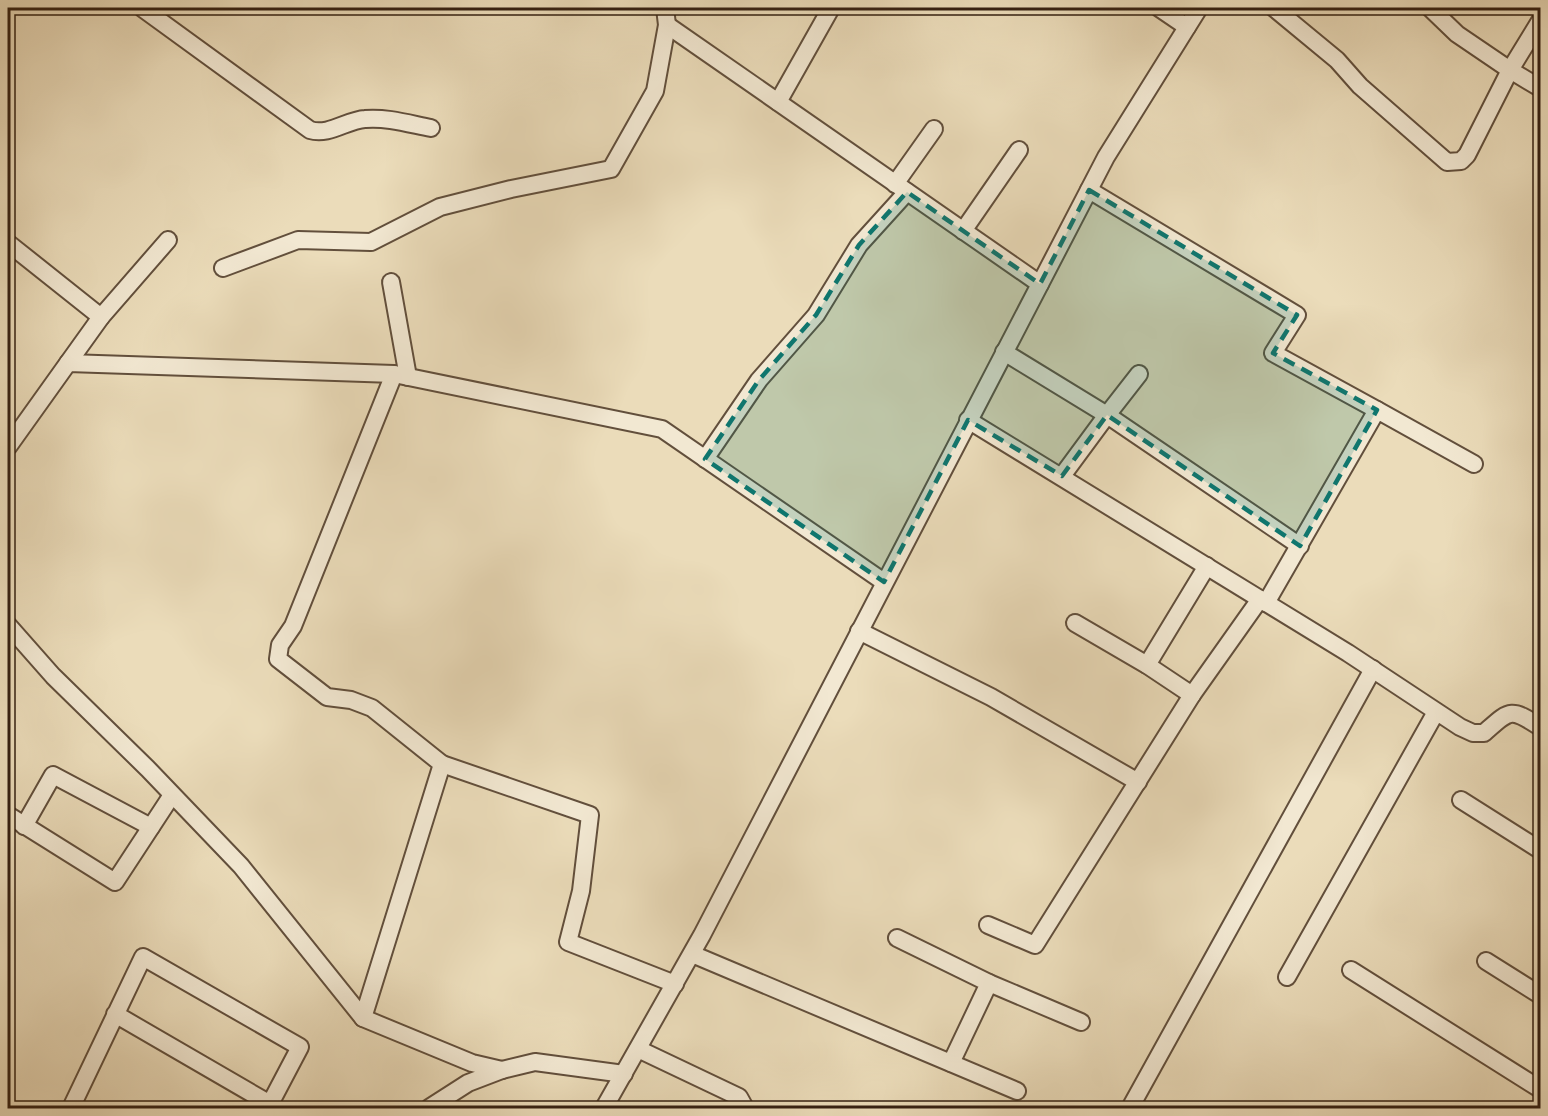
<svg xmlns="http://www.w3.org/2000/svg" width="1548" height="1116" font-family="'IM FELL English',serif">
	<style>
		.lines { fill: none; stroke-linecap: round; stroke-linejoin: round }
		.minor-casing { stroke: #624f3c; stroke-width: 20 }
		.minor { stroke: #f2e8d2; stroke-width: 16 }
		.marked { fill: #0f766e; fill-opacity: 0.2; stroke: #0f766e; stroke-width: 4.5; stroke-dasharray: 12 8; stroke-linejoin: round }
	</style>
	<rect width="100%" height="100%" fill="#ebdcba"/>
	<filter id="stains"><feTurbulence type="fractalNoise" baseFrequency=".00333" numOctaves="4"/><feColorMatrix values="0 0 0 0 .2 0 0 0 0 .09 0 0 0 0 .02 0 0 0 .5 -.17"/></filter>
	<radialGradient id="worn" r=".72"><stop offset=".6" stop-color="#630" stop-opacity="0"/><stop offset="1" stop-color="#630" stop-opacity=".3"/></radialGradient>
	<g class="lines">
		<g class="minor-casing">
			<g id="minor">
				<path d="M142,8L310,130C329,136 347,120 365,119C387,117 410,124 431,128"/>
				<path d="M1159,8L1187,27"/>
				<path d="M1274,8L1337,60L1360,86L1447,162L1461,161L1467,155L1510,70L1540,21"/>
				<path d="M1430,8L1457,34L1510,70L1540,88"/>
				<path d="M667,25L1040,284"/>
				<path d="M778,102L831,8"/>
				<path d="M895,184L934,129"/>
				<path d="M1089,190L1297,315L1273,353L1377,410"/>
				<path d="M963,231L1019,150"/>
				<path d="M8,243L101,317"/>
				<path d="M223,268L298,240L371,242L440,207L511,189L611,169L655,91L667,25L665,8"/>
				<path d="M391,282L408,377"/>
				<path d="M1004,352L1107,415L1139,374"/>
				<path d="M68,363L101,317L168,240"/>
				<path d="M968,420L1348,653L1460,727L1473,733H1484C1510,710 1510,707 1540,727"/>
				<path d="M8,447L68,363L394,374L662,429L884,582"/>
				<path d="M705,459L759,380L816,315L859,245L907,192"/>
				<path d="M1062,476L1107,415L1300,546"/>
				<path d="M1266,603L1377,410L1474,464"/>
				<path d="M1075,623L1147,665L1192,695"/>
				<path d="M8,625L53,676L148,769L241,866L363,1018L472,1063L502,1070"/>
				<path d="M859,631L991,697L1138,782"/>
				<path d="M1147,665L1207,566"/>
				<path d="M442,764L590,815L581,891L568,942L675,984"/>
				<path d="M1461,800L1540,850"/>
				<path d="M8,815L115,882L172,795"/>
				<path d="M24,826L53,775L151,827"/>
				<path d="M988,925L1035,945L1192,695L1260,599"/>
				<path d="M897,938L989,983L951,1063"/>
				<path d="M692,954L1017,1091"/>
				<path d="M1486,961L1540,995"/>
				<path d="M1351,970L1540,1089"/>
				<path d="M1287,977L1436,712"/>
				<path d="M989,983L1081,1022"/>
				<path d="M363,1018L442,764L372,708L351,700L327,697L278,659L280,645L293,626L394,374"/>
				<path d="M638,1049L739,1097L744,1106L743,1108"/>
				<path d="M71,1108L143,957L300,1047L270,1104L115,1014"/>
				<path d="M429,1108L468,1083L502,1070L535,1062L624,1074"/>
				<path d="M604,1108L702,935L1106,157L1199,8"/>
				<path d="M1130,1108L1373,669"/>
			</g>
		</g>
		<use href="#minor" class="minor"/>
	</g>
	<path class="marked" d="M1089,190L1297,315L1273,353L1377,410L1300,546L1107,415L1062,476L968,420L884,582L705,459L759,380L816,315L859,245L907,192L1040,284Z"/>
	<rect width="1548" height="1116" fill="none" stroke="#ebdcba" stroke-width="30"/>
	<rect x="9" y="9" width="1530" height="1098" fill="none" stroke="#352012" stroke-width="3"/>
	<rect x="15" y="15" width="1518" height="1086" fill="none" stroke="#352012" stroke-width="1.5"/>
	<rect width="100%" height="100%" filter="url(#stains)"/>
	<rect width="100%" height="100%" fill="url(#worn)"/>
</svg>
